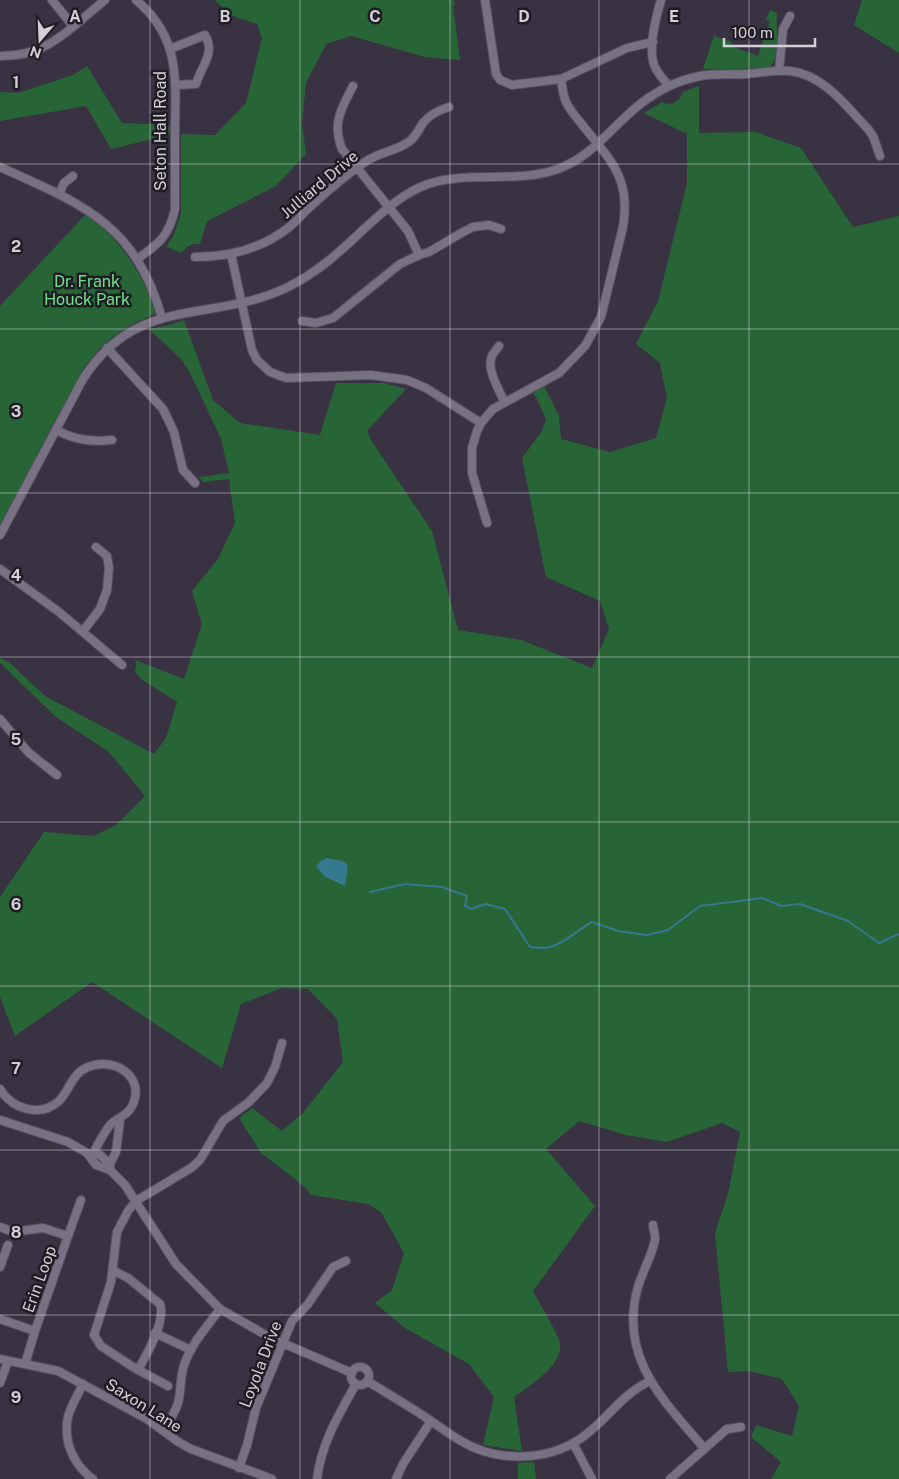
<svg xmlns="http://www.w3.org/2000/svg" width="899" height="1479" font-family="'Public Sans',sans-serif">
	<style>
		.green { fill: #276537 }
		.water { fill: #34798e }
		.lines { fill: none; stroke-linecap: round; stroke-linejoin: round }
		.stream { stroke: #34798e; stroke-width: 2 }
		.minor-casing { stroke: #56505e; stroke-width: 10 }
		.minor { stroke: #787184; stroke-width: 8 }
		.grid { fill: none; stroke: #d3cfd9; stroke-width: 1; stroke-opacity: 0.55 }
		.labels { text-anchor: middle; stroke-width: 5; stroke-linejoin: round; paint-order: stroke }
		.street-label { font-size: 16px; fill: #d3cfd9; stroke: #1f1c23 }
		.park-label { font-size: 16px; fill: #71e08b; stroke: #1f1c23 }
		.grid-label { font-size: 16px; text-anchor: middle; font-weight: bold; fill: #d3cfd9; stroke: #1f1c23; stroke-width: 5; stroke-linejoin: round; paint-order: stroke }
	</style>
	<rect width="100%" height="100%" fill="#393243"/>
	<g class="green">
		<path d="M215,0H454L455,5L453,6L460,60L425,57L351,36L326,44L306,83L302,123L306,154L276,186L207,221L200,244C191,244 187,245 182,253L166,247L174,235L181,213V134L215,135L246,103L262,38L257,24L230,15Z"/>
		<path d="M862,0H899V53L854,25Z"/>
		<path d="M770,10L777,13C775,28 782,55 770,67L741,69H703L714,36L732,42L731,46L758,56L770,21L766,20Z"/>
		<path d="M87,66L122,123L171,125L170,135L111,149L86,106L0,121V92L18,93L73,75Z"/>
		<path d="M699,86V133L756,132L801,148L853,227L899,216V1479H771L781,1462L751,1437L756,1425L792,1436L799,1406L782,1379L748,1371L728,1372L715,1233L728,1194L740,1132L722,1123L667,1142L626,1135L579,1121L546,1149L595,1206L533,1291C538,1301 559,1335 560,1343C563,1366 530,1385 514,1397L522,1451L483,1445L494,1397L469,1364L405,1328L375,1303L392,1290L404,1253L381,1212L368,1204L311,1195L305,1187L261,1153L239,1118L252,1108L282,1131L303,1113L343,1062L337,1019L308,989L282,988L241,1004L222,1068L92,982L15,1036L0,997V897L44,832L93,836L116,825L145,796L109,752L56,717L0,663V658L10,663L45,696L154,754L166,738L177,702L141,679L135,672L136,665L135,660L184,679L202,624L192,591L218,559L235,523L229,479L203,482L199,477L229,473L221,439L190,373L181,359L149,329L169,325L184,320L213,400L240,423L320,435L336,383H384L406,389L367,431L371,440L432,531L458,630L521,640L592,668L609,629L600,601L546,577L522,458L542,431L546,419L533,391L544,386L559,416L561,439L610,452L656,438L667,398L660,363L636,344L658,301L687,183V134L644,113L662,102C672,107 680,101 683,92Z"/>
		<path d="M87,213C114,236 136,262 149,295C151,301 154,307 155,313C148,318 140,320 133,324C112,335 97,350 83,369L0,525V306Z"/>
		<path d="M534,1462L536,1479H518V1463Z"/>
	</g>
	<path class="water" d="M327,858L343,861L348,865L345,886L324,876L316,866L321,861Z"/>
	<g class="lines">
		<path class="stream" d="M370,892L405,884L442,887L467,896L465,906L471,909L485,904L505,909L530,947C537,947 545,949 550,947C566,943 577,930 592,922L618,931L647,935L668,930L700,906L762,898L781,906L800,904L848,921L879,943L899,934"/>
		<g class="minor-casing">
			<g id="minor">
				<path d="M52,0L73,26"/>
				<path d="M136,0C179,36 176,76 175,127C175,154 175,181 175,209C169,236 159,244 137,259"/>
				<path d="M485,0L496,74L500,80L512,85L561,79L627,48L653,42"/>
				<path d="M661,0C656,17 647,50 655,67C658,74 664,80 669,86"/>
				<path d="M170,49L205,35C216,54 201,66 196,84L176,85"/>
				<path d="M0,56C48,57 70,28 105,0"/>
				<path d="M779,71L783,29L790,16"/>
				<path d="M353,86C341,109 332,123 342,149L408,231L419,255"/>
				<path d="M0,167C82,204 135,223 162,318"/>
				<path d="M59,194L64,183L73,176"/>
				<path d="M231,254L252,350L257,360L270,372L286,378L371,375L407,380L426,388L481,423"/>
				<path d="M195,257C228,257 261,249 288,228C296,222 302,214 310,207C327,191 346,175 365,162C379,152 397,151 410,141C416,136 419,129 423,123C430,114 439,110 449,107"/>
				<path d="M302,321L316,323L333,318L400,264L419,255L429,252L463,232L473,227L489,225L501,229"/>
				<path d="M499,346C497,349 493,353 492,356C486,368 499,390 504,401"/>
				<path d="M107,348L163,409L174,432L183,470L195,483"/>
				<path d="M56,430C75,440 91,442 112,440"/>
				<path d="M487,523L472,473V448L477,431L481,423L493,409L559,373L585,346L601,317L623,227C631,179 612,162 584,127C578,119 570,111 566,102C563,95 562,86 561,79"/>
				<path d="M0,535L83,379C137,294 209,324 286,288C317,273 341,251 365,228C384,211 403,193 428,184C470,170 516,184 558,169C590,157 607,133 632,111C651,94 674,81 700,76C714,73 730,75 745,74C759,73 775,70 790,71C824,75 846,106 868,129L873,136L880,156"/>
				<path d="M0,569L59,612L122,665"/>
				<path d="M83,631L100,609L107,590L109,568L107,556L96,547"/>
				<path d="M0,719L29,753L57,775"/>
				<path d="M0,1089C12,1109 40,1118 59,1101C70,1090 72,1073 88,1067C115,1056 148,1078 131,1108C125,1117 117,1118 111,1124C104,1132 98,1144 93,1154"/>
				<path d="M0,1120L68,1142L87,1153L100,1155L110,1164V1170"/>
				<path d="M87,1153L96,1165L110,1170L125,1185L176,1264L220,1309L271,1338L352,1373"/>
				<path d="M110,1164L116,1152L120,1120"/>
				<path d="M653,1225C653,1230 656,1236 655,1240C653,1252 642,1273 638,1287C618,1357 663,1400 704,1448"/>
				<path d="M0,1227L13,1232L43,1228L68,1236L35,1331L0,1319"/>
				<path d="M68,1236L81,1200"/>
				<path d="M0,1267L8,1245"/>
				<path d="M114,1271L128,1278L160,1304C166,1321 147,1354 138,1370"/>
				<path d="M155,1333L191,1350"/>
				<path d="M0,1359L58,1371L147,1419L177,1441L191,1449L272,1479"/>
				<path d="M25,1364L35,1331"/>
				<circle cx="360" cy="1376" r="9"/>
				<path d="M367,1381C385,1392 402,1402 419,1413C433,1422 446,1432 461,1441C496,1462 545,1462 580,1439C607,1421 620,1395 650,1381"/>
				<path d="M0,1383L8,1361"/>
				<path d="M83,1384C78,1395 71,1405 68,1417C63,1440 73,1465 93,1479"/>
				<path d="M168,1386L133,1367L101,1346L94,1335L111,1282L117,1232L128,1211L136,1201L191,1168L200,1160L223,1121L249,1102L267,1083L275,1067L282,1043"/>
				<path d="M163,1431C169,1422 175,1413 178,1403C181,1392 180,1380 183,1369C189,1346 206,1328 220,1309"/>
				<path d="M573,1443L592,1479"/>
				<path d="M239,1468L247,1445L256,1408L292,1321L308,1304L333,1267L346,1261"/>
				<path d="M317,1479C321,1444 339,1414 356,1384"/>
				<path d="M396,1479L403,1464L431,1421"/>
				<path d="M670,1479L727,1429L741,1427"/>
			</g>
		</g>
		<use href="#minor" class="minor"/>
	</g>
	<path class="grid" d="M150,0V1479M300,0V1479M450,0V1479M599,0V1479M749,0V1479M0,164H899M0,329H899M0,493H899M0,657H899M0,822H899M0,986H899M0,1150H899M0,1315H899"/>
	<g class="labels">
		<g class="street-label">
			<text transform="translate(160 131) rotate(-90)" y="6">Seton Hall Road</text>
			<text transform="translate(319 184) rotate(-40)" y="6">Julliard Drive</text>
			<text transform="translate(39 1279) rotate(-70)" y="6">Erin Loop</text>
			<text transform="translate(260 1364) rotate(-69)" y="6">Loyola Drive</text>
			<text transform="translate(144 1405) rotate(32)" y="6">Saxon Lane</text>
		</g>
		<g class="park-label">
			<text x="87" y="287">Dr. Frank<tspan x="87" dy="18">Houck Park</tspan></text>
		</g>
	</g>
	<g class="grid-label">
		<text x="75" y="22">A</text>
		<text x="225" y="22">B</text>
		<text x="375" y="22">C</text>
		<text x="524" y="22">D</text>
		<text x="674" y="22">E</text>
		<text x="16" y="88">1</text>
		<text x="16" y="252">2</text>
		<text x="16" y="417">3</text>
		<text x="16" y="581">4</text>
		<text x="16" y="745">5</text>
		<text x="16" y="910">6</text>
		<text x="16" y="1074">7</text>
		<text x="16" y="1238">8</text>
		<text x="16" y="1403">9</text>
	</g>
	<g transform="translate(40 40) rotate(199)" stroke="#1f1c23" stroke-width="4" paint-order="stroke">
	<path d="M0-4L9 19L0 12L-9 19Z" fill="#d3cfd9"/>
	<text y="-8" font-size="14" font-weight="bold" text-anchor="middle" fill="#d3cfd9">N</text>
	</g>
	<path d="M724 38v8h91v-8" fill="none" stroke="#d3cfd9" stroke-width="2.5"/>
	<text x="732" y="38" font-size="15" fill="#d3cfd9" stroke="#1f1c23" stroke-width="4" paint-order="stroke">100 m</text>
</svg>
